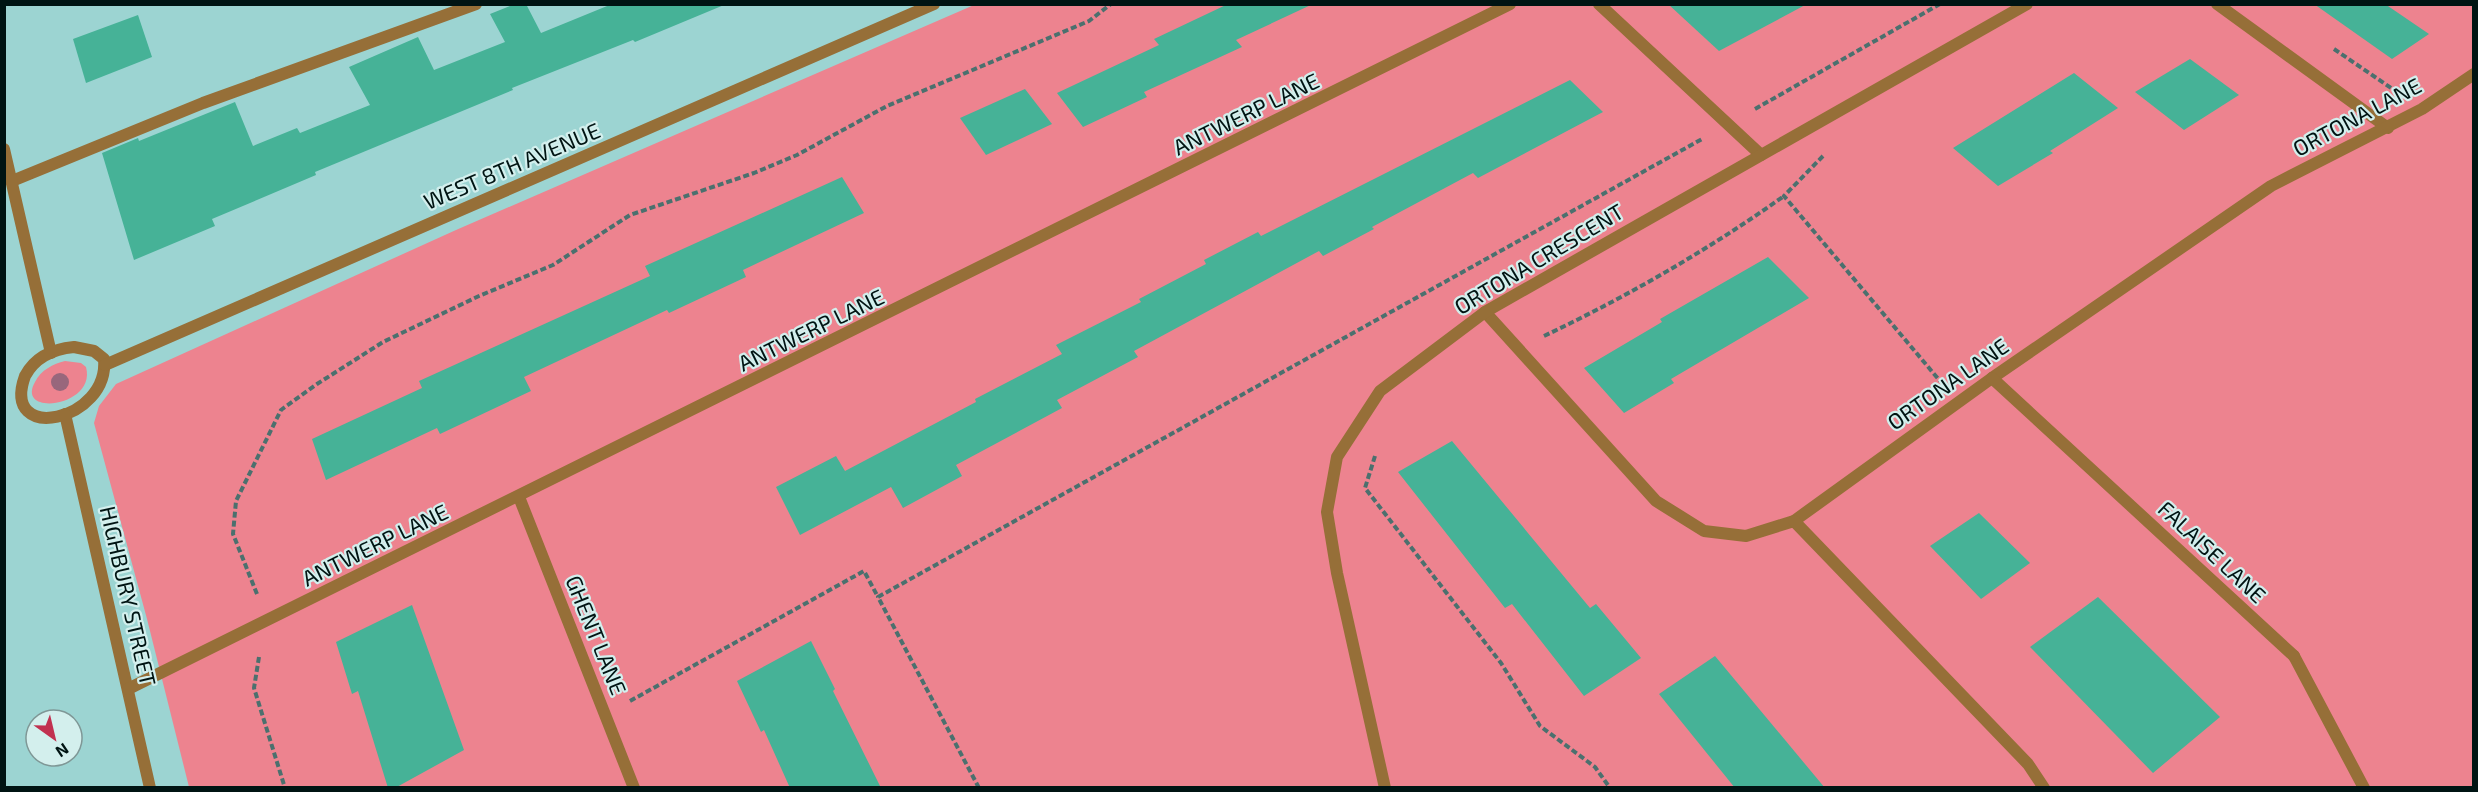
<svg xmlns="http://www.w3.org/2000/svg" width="2478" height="792" font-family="'Exo 2',sans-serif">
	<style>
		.green { fill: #ed838f }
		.building { fill: #46b297 }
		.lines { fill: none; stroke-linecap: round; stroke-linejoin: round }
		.path { stroke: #4b706e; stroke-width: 4; stroke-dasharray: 6 3; stroke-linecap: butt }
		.service { stroke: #966f38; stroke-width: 12 }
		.minor { stroke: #966f38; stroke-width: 12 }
		.tree { fill: #98677c }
		.labels { text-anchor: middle; stroke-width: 4.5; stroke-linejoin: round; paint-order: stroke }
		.street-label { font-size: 22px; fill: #001413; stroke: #d3efed }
	</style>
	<rect width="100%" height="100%" fill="#9cd4d2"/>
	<g class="green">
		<path d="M974,5H2473V787H189L147,619L94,423L99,406L116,384L456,230Z"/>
		<path d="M65,361L81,363L86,367C97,407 15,417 35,382C41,370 53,364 65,361Z"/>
	</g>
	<g class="building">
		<path d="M515,4H526L541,33L612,4L724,5L635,42L633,40L512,88L513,90L315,172L316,175L212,219L215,226L134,260L102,153L138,138L139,141L235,102L253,146L297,128L300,133L370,105L349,67L418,37L434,70L505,42L490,14Z"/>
		<path d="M1228,4H1313L1236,40L1242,47L1144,92L1147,97L1083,127L1057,93L1159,45L1154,39Z"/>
		<path d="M1668,4H1807L1719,51Z"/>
		<path d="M2314,4H2385L2429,34L2392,59Z"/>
		<path d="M138,15L152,57L86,83L73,39Z"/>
		<path d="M2190,59L2239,95L2184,130L2135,92Z"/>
		<path d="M2074,73L2118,108L2050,151L2053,153L1998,186L1953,148Z"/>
		<path d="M1570,80L1603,112L1478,178L1473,173L1372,227L1374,229L1323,256L1319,251L1134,351L1138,357L1057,400L1062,408L956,465L962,476L903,508L891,487L800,535L776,487L836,456L845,471L976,402L975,399L1062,354L1056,345L1141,302L1139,299L1206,264L1204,260L1258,232L1261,236Z"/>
		<path d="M1025,89L1052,124L986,155L960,118Z"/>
		<path d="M842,177L864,213L743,270L746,277L669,313L667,310L524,377L531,391L440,434L437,428L326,480L312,439L422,388L419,381L650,276L645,266Z"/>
		<path d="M1768,257L1809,298L1671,379L1674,383L1624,413L1584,368L1662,322L1660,319Z"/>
		<path d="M1452,441L1590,608L1596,604L1641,658L1584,696L1512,604L1505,608L1398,472Z"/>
		<path d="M1979,513L2030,563L1981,599L1930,546Z"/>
		<path d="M2098,597L2220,717L2153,773L2030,647Z"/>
		<path d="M412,605L464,750L395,788H388L358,691L352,694L336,642Z"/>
		<path d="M811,641L835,689L833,691L881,788H790L764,730L761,732L737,681Z"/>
		<path d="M1715,656L1825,788H1735L1659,694Z"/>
	</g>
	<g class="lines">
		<g class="path">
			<path d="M2334,49L2394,90"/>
			<path d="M1755,109L1940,4"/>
			<path d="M1823,156L1784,196L1940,381"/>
			<path d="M1544,336C1628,296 1708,250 1784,196"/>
			<path d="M1375,456L1365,488L1501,663L1540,726L1595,767L1610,788"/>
			<path d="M257,594L233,534L236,501L281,410L317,384L383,342L479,296L553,265L630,215L754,173L797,155L887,106L1089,21L1111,4"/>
			<path d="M259,657L254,688L285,788"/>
			<path d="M630,701L864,571L878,597"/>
			<path d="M979,788L878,597L1702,139"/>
		</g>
		<g class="service">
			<path d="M12,181L203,103L476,4"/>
			<path d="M2294,656L2364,788"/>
		</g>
		<g class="minor">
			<path d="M1599,4L1761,155"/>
			<path d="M2217,4L2388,128"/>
			<path d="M4,149L51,353"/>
			<path d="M1485,312L1656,501L1704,531L1746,536L1794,521L1992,378L2271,186L2422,109L2474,74"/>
			<path d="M74,347L94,351L104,359C110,421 0,445 25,376C35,357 53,349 74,347Z"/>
			<path d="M105,365L934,4"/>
			<path d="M1992,378L2294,656"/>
			<path d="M65,414L150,788"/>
			<path d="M519,497L634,788"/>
			<path d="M1794,521L2028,764L2044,788"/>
			<path d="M128,689L1510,4"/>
			<path d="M1385,788L1337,573L1327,512L1337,457L1380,391L1485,312L2027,4"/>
		</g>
	</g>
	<circle class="tree" cx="60" cy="382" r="9"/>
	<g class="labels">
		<g class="street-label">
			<text transform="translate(1246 114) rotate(-26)" y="8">ANTWERP LANE</text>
			<text transform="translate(2357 117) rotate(-28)" y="8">ORTONA LANE</text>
			<text transform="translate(512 166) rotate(-23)" y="8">WEST 8TH AVENUE</text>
			<text transform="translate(1539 259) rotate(-31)" y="8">ORTONA CRESCENT</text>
			<text transform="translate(811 330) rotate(-26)" y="8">ANTWERP LANE</text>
			<text transform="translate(1948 384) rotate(-35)" y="8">ORTONA LANE</text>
			<text transform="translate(375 545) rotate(-26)" y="8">ANTWERP LANE</text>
			<text transform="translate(2212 552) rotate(43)" y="8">FALAISE LANE</text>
			<text transform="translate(128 596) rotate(77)" y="8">HIGHBURY STREET</text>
			<text transform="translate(596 635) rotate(68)" y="8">GHENT LANE</text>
		</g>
	</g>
	<rect width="2478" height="792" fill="none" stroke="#001413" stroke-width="12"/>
	<g transform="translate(54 738) rotate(146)"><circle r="28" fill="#d3efed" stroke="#7f9796" stroke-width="1.5"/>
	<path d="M0-4.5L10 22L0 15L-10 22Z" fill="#c13150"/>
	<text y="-9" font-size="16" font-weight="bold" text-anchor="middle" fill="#001413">N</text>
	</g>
</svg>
